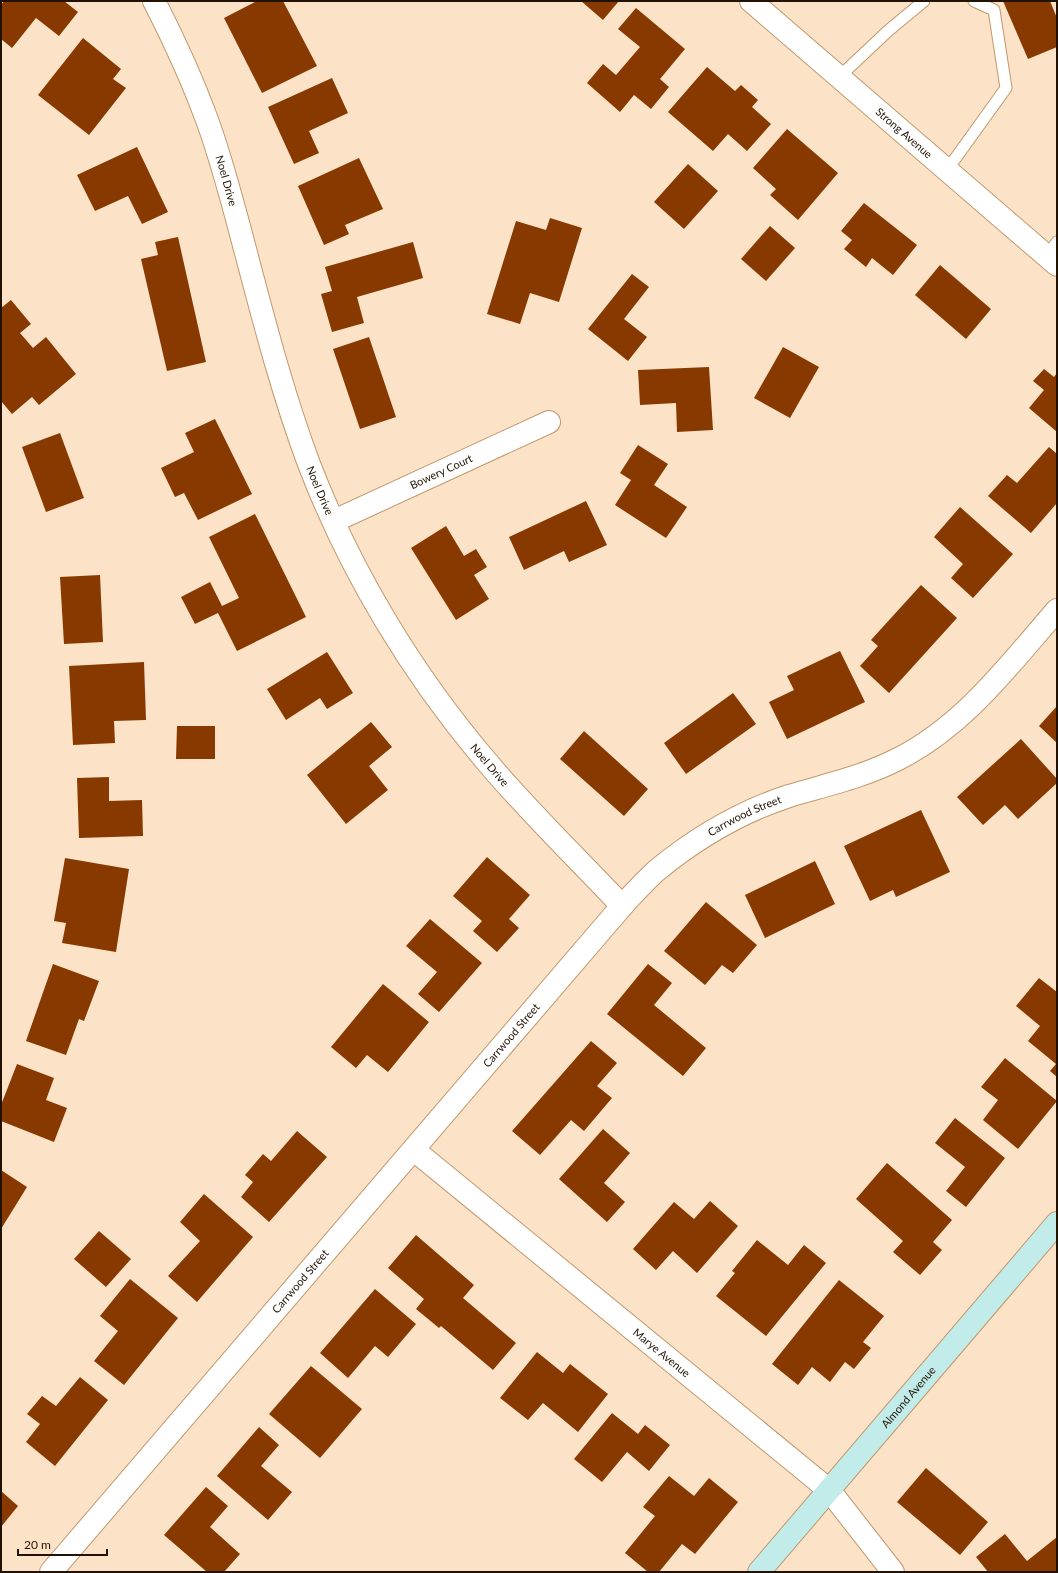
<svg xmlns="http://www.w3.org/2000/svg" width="1058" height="1573" font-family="Lato,sans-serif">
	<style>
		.building { fill: #873900 }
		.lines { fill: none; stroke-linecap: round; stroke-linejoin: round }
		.lane-casing { stroke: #c0986c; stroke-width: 13 }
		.street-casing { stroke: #c0986c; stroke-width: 24 }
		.secondary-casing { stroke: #c0986c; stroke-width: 24 }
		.lane { stroke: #fff; stroke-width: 11 }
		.street { stroke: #fff; stroke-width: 22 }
		.secondary { stroke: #c1ece9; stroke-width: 22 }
		.labels { text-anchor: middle; stroke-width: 4; stroke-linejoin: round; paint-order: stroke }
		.street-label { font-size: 11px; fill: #211203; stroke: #fce2c7 }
	</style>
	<rect width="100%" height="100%" fill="#fce2c7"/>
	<g class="building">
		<path d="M4,1H64L78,12L59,36L36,18L12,48L1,39V5Z"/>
		<path d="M257,1H283L317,66L262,93L224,18Z"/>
		<path d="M581,1H619L603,20Z"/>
		<path d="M1003,1H1050L1057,18V47L1028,59Z"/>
		<path d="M636,8L685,49L660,79L669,87L651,109L634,95L620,112L587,83L603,64L616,75L640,47L618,29Z"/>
		<path d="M83,38L121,69L113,79L126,88L89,135L38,95Z"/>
		<path d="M707,67L735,91L741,85L758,100L752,107L771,124L747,151L728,134L713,151L668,112Z"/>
		<path d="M332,78L348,113L309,131L319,153L294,164L268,107Z"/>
		<path d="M787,129L838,173L798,220L770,195L776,189L753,168Z"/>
		<path d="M137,147L168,212L142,224L128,196L95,211L77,175Z"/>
		<path d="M359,158L383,209L345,225L349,234L324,245L298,186Z"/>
		<path d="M688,164L718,191L684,229L654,202Z"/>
		<path d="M864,203L917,245L893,275L872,258L866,267L844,249L852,240L841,231Z"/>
		<path d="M550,218L582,228L559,302L530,293L520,324L487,314L516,221L546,230Z"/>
		<path d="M770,226L795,248L766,281L741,259Z"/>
		<path d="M178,237L206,362L167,371L141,259L158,255L155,242Z"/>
		<path d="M413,242L423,278L357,297L364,323L332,332L321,294L332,291L325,267Z"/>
		<path d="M940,265L991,309L966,339L915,295Z"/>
		<path d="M632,274L649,287L624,319L647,337L628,361L588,329Z"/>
		<path d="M11,300L31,324L20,333L33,348L46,337L76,374L39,405L32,397L12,414L1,401V308Z"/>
		<path d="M369,337L396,417L360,429L333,349Z"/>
		<path d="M783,347L819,367L790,418L754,398Z"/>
		<path d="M709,367L713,430L677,432L676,403L640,405L638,370Z"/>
		<path d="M1044,369L1054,377L1057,373V432L1029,408L1044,390L1033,381Z"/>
		<path d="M215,419L252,494L198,520L184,493L175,497L161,468L194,452L185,433Z"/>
		<path d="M60,433L84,498L46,512L22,447Z"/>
		<path d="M638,445L668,464L654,485L687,507L666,538L615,505L631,480L620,473Z"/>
		<path d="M1049,447L1057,454V503L1031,533L988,496L1007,475L1017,483Z"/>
		<path d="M586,501L607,545L569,562L564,551L524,570L509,537Z"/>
		<path d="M960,507L1013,554L973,598L951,578L963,564L934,537Z"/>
		<path d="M255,514L306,617L237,651L218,613L195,624L181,597L210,582L222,606L239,598L209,537Z"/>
		<path d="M446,526L464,556L476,549L487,567L474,575L489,599L456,620L411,548Z"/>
		<path d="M100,575L103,642L64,644L60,577Z"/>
		<path d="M921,585L957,618L889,693L860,666L878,646L871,640Z"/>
		<path d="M840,651L865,702L787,739L769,702L794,690L787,676Z"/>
		<path d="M327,652L353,693L327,709L320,698L286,720L267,689Z"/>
		<path d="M144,662L146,720L114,721L115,743L73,745L69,666Z"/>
		<path d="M733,693L756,724L686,774L664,743Z"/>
		<path d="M1057,706V743L1039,726Z"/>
		<path d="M371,722L392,747L369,766L388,790L346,824L307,775Z"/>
		<path d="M177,726H215V759H176Z"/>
		<path d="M584,731L648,789L624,816L560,759Z"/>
		<path d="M1021,739L1057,779V783L1018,819L1005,805L983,825L957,797Z"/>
		<path d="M109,777V801L142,800L143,836L79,838L77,778Z"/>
		<path d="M921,810L950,872L896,897L893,890L870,901L844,846Z"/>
		<path d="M487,857L530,895L509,919L519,928L497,952L473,931L482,921L453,896Z"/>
		<path d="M65,858L129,869L116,952L62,943L66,923L54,921Z"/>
		<path d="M815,861L835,904L765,938L745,895Z"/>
		<path d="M706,902L757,945L733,973L722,965L705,985L664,951Z"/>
		<path d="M430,919L482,963L439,1012L418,994L437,972L406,946Z"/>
		<path d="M53,964L99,981L84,1021L79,1019L66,1055L26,1041Z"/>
		<path d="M648,964L672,983L654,1005L706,1048L683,1076L607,1014Z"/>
		<path d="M1039,978L1057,992V1077L1050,1071L1056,1064L1028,1041L1040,1026L1016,1006Z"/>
		<path d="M383,984L429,1022L388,1072L367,1055L356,1068L331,1047Z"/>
		<path d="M591,1041L617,1063L597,1086L612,1098L584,1131L571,1120L540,1155L512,1131Z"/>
		<path d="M1005,1058L1057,1101L1018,1149L983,1120L998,1100L981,1087Z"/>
		<path d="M17,1064L54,1078L46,1100L67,1108L54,1142L1,1121V1105Z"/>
		<path d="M955,1118L1005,1158L966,1207L946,1191L965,1167L935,1143Z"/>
		<path d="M603,1129L630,1153L604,1183L625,1202L607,1222L559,1179Z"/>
		<path d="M297,1131L327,1157L269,1222L241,1197L253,1182L245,1175L263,1154L271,1161Z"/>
		<path d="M887,1163L952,1220L933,1242L942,1250L920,1275L893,1252L903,1241L856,1199Z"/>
		<path d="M1,1170L27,1187L1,1229Z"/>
		<path d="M204,1194L253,1237L197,1302L168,1276L200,1241L180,1222Z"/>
		<path d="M710,1201L738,1226L697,1273L673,1251L656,1270L633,1249L674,1202L694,1219Z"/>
		<path d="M99,1231L131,1259L106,1287L74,1259Z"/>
		<path d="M416,1235L474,1285L463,1298L516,1343L493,1370L441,1326L439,1328L416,1309L424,1299L388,1268Z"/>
		<path d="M757,1240L788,1265L804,1245L826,1263L766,1336L716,1296L735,1273L732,1271Z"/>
		<path d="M130,1279L178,1318L124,1385L94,1361L118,1331L100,1316Z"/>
		<path d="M839,1280L884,1316L863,1342L871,1348L854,1369L845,1362L830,1382L812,1367L798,1385L772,1364Z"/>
		<path d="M375,1289L416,1324L388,1357L375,1346L348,1378L320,1353Z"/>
		<path d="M537,1352L563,1373L570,1364L608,1394L578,1432L543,1403L528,1420L500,1398Z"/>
		<path d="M311,1366L362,1409L320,1458L269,1414Z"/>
		<path d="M80,1377L108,1400L55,1466L26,1442L40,1424L27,1414L42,1396L56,1406Z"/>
		<path d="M612,1413L638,1434L645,1425L670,1445L649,1471L627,1452L602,1482L574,1459Z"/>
		<path d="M259,1427L279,1445L261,1466L292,1492L268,1520L217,1476Z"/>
		<path d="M926,1468L988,1522L960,1555L897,1502Z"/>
		<path d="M669,1476L694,1496L709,1478L738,1502L695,1554L682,1544L659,1572H648L625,1553L655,1516L643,1507Z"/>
		<path d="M206,1487L228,1506L210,1527L240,1554L224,1572H207L164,1535Z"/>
		<path d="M1,1491L18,1506L1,1527Z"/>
		<path d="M1005,1534L1027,1561L1057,1537V1572H988L976,1557Z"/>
	</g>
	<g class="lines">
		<g class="lane-casing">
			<g id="lane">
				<path d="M839,77L889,30L924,1"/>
				<path d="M947,170L1006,88L994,10L974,1"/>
				<path d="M1047,256L1057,242"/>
			</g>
		</g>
		<g class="street-casing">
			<g id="street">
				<path id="s1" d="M154,1C174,40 192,79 207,120C219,152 228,186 237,219C259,301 279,384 309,464C350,571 412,674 487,762C529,812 577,858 622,906"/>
				<path id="s2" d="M751,1L1057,265"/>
				<path id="s3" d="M334,521L549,422"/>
				<path id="s4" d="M414,1150L829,1490L893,1572"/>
				<path id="s5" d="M51,1572L622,906C633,894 644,882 656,871C696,838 740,812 789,796C826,785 863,777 898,759C964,726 1009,665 1057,610"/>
			</g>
		</g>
		<g class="secondary-casing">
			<g id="secondary">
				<path id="s6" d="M759,1572L1057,1223"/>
			</g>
		</g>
		<use href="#lane" class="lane"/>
		<use href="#street" class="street"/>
		<use href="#secondary" class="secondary"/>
	</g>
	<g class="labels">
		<g class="street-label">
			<text dy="4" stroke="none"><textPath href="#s2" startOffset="202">Strong Avenue</textPath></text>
			<text dy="4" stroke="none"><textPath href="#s1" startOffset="194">Noel Drive</textPath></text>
			<text dy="4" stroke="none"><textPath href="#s3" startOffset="118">Bowery Court</textPath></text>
			<text dy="4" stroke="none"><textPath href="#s1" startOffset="518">Noel Drive</textPath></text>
			<text dy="4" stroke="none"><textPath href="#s1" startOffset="842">Noel Drive</textPath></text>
			<text dy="4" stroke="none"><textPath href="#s5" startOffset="1031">Carrwood Street</textPath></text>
			<text dy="4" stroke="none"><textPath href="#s5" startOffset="707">Carrwood Street</textPath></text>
			<text dy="4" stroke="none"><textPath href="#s5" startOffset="383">Carrwood Street</textPath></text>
			<text dy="4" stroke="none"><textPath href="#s4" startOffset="320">Marye Avenue</textPath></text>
			<text dy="4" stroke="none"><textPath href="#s6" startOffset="230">Almond Avenue</textPath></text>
		</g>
	</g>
	<rect width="1058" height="1573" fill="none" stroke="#211203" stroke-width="4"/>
	<path d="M18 1549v6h89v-6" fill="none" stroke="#211203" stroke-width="2"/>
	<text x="24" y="1549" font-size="12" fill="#211203" stroke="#fce2c7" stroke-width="3" paint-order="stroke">20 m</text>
</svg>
